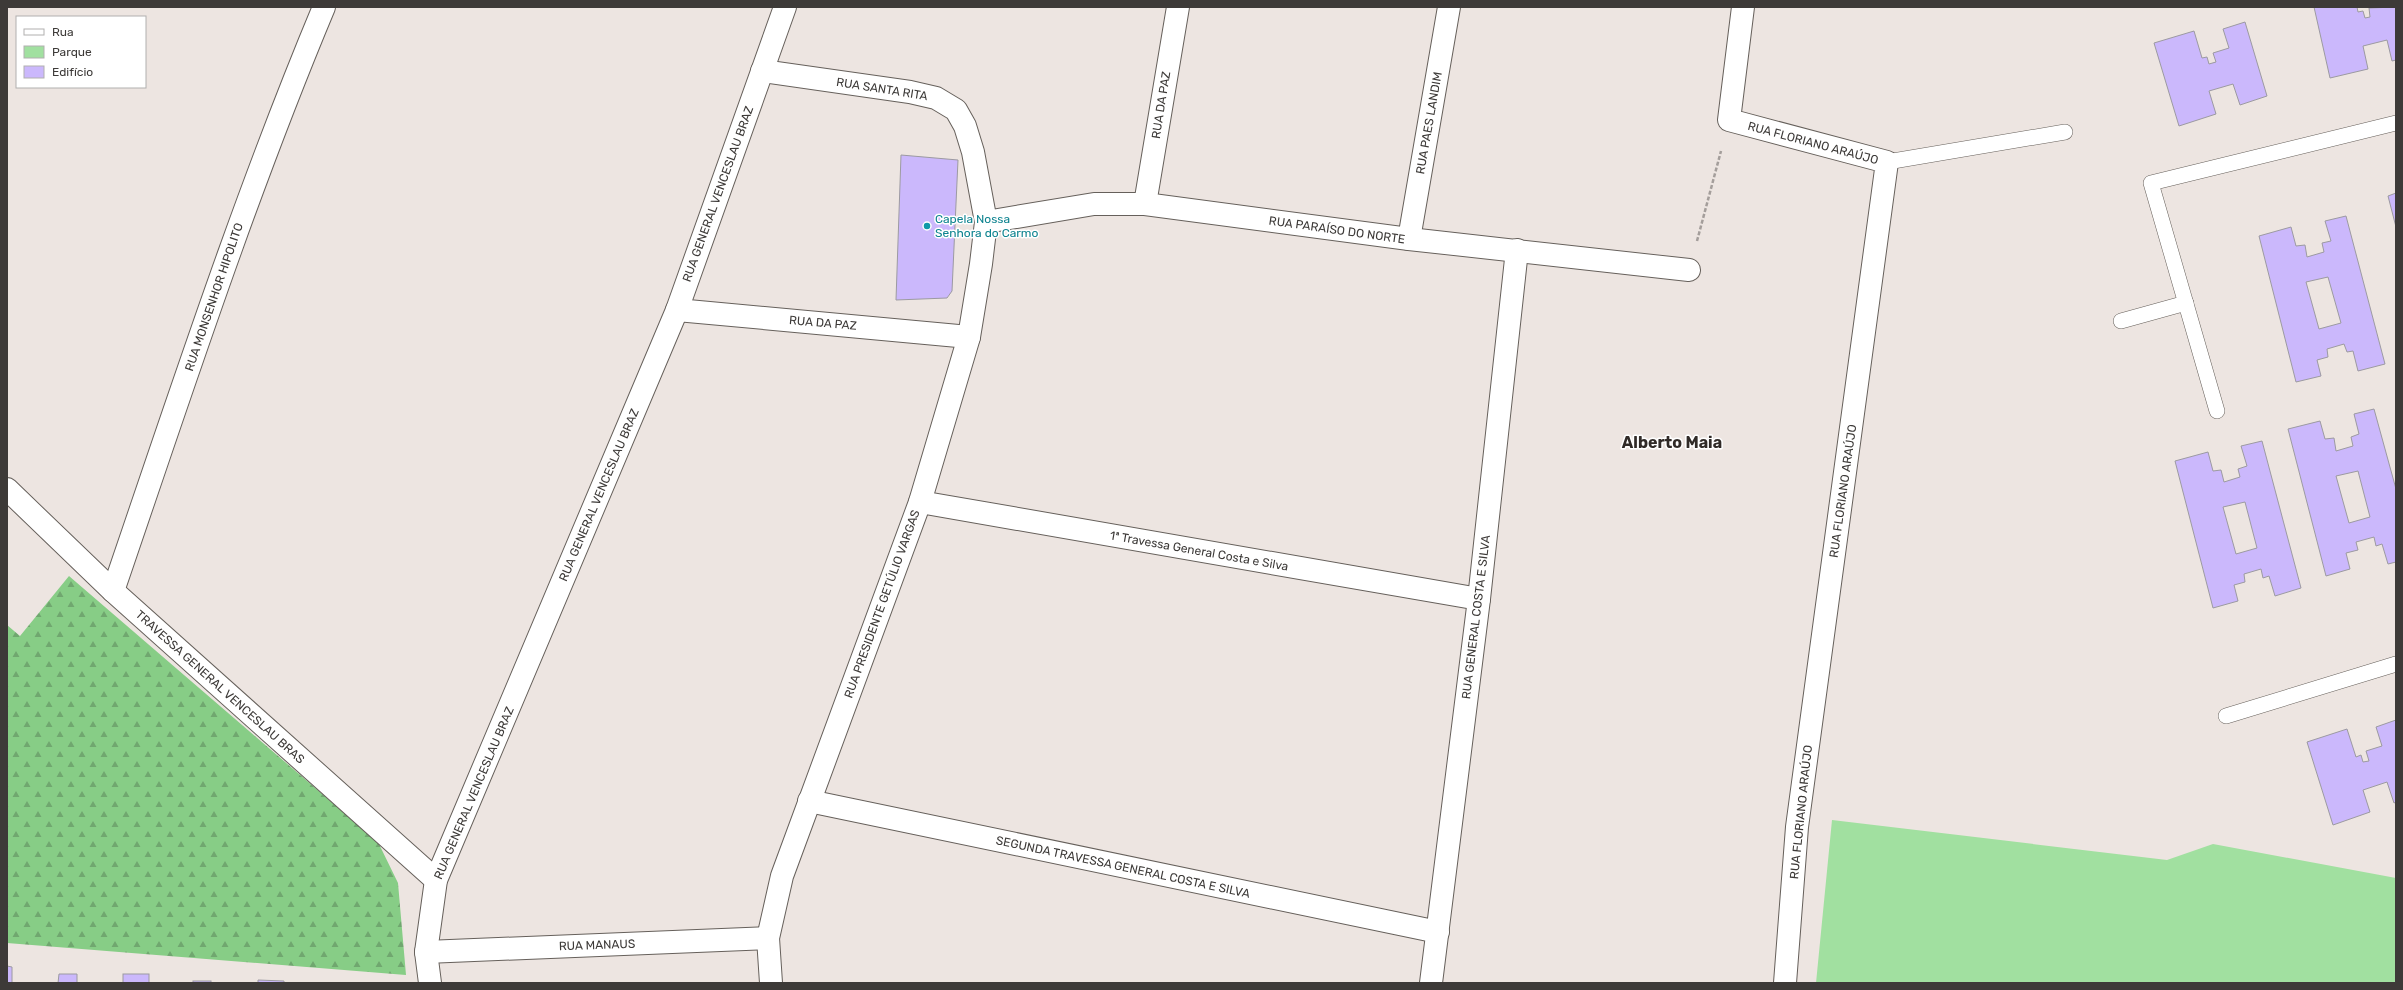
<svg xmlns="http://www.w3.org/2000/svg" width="2403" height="990" font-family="Rubik,sans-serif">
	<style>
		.green { fill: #a1e0a0 }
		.forest { fill: url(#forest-firs) }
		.building { fill: #cbb8fc; stroke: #9c9aa1; fill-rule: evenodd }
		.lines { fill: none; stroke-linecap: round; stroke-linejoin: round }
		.service-casing { stroke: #66605b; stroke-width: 16 }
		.minor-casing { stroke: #66605b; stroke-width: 24 }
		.path { stroke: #a49e9b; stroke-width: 2.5; stroke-dasharray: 4 2; stroke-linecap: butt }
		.service { stroke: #fff; stroke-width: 15 }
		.minor { stroke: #fff; stroke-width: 22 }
		.culture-dot { fill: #0f9aa8; stroke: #fff; stroke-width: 1.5 }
		.labels { text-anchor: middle; stroke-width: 3; stroke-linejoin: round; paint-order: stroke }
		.street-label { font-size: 12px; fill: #3d3a38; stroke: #fff }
		.culture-label { font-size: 12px; fill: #0d838f; stroke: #fff; text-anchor: start }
		.district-label { font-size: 16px; font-weight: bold; fill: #302a27; stroke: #fff }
	</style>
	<defs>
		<pattern id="forest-firs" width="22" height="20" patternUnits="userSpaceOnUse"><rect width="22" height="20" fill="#87cd86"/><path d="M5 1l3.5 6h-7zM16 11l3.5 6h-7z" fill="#70a76f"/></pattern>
	</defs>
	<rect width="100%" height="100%" fill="#ede5e1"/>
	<path class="green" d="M1832,820L2167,860L2213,844L2396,878V983H1816Z"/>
	<path class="forest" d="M69,576L378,842L398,883L406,975L7,943V625L20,636Z"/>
	<g class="building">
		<path d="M2314,7H2357L2358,12L2363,11L2365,18L2370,17L2369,8L2396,7V60L2392,61L2387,40L2363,46L2368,69L2330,78Z"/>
		<path d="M2245,22L2267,96L2240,105L2233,84L2209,91L2216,114L2179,126L2154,43L2194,31L2202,58L2207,57L2209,64L2216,62L2213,53L2229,48L2223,29Z"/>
		<path d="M901,155L958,160L952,291L947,298L896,300Z"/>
		<path d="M2396,193V227L2388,196Z"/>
		<path d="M2346,216L2385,364L2358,371L2353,351L2347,352L2344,344L2327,349L2328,357L2317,360L2321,376L2296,382L2259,236L2291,227L2296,246L2305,245L2307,257L2324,252L2322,243L2331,241L2325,221ZM2328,277L2341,323L2319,329L2306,282Z"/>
		<path d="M2374,409L2396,489V562L2388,564L2382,544L2376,546L2374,537L2356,542L2358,550L2346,553L2350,569L2326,576L2288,429L2320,421L2325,439L2334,438L2336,451L2353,446L2351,437L2359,434L2354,414ZM2358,471L2370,517L2349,523L2336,476Z"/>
		<path d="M2262,441L2301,588L2275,596L2269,576L2263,578L2261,569L2244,574L2245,582L2234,585L2238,601L2213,608L2175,461L2208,452L2213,471L2221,470L2224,482L2240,477L2238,469L2247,466L2241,446ZM2245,502L2257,548L2236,554L2223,507Z"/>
		<path d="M2396,720V802L2394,803L2387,782L2363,790L2370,812L2333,825L2307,742L2347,729L2356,757L2361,755L2363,762L2369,761L2366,751L2382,746L2376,727Z"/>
		<path d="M7,966L12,967V983H7Z"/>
		<path d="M59,974H77V983H58Z"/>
		<rect x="123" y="974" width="26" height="9"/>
		<path d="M258,980L284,981V983H258Z"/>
		<rect x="193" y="981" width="18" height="2"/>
	</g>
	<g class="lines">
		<g class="service-casing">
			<g id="service">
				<path d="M1887,162L2065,132"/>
				<path d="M2121,321L2186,303"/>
				<path d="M2217,411L2151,183L2396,123"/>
				<path d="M2226,716L2396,664"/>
			</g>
		</g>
		<g class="minor-casing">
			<g id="minor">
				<path d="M1743,7L1729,120L1887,162L1797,827L1785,983"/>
				<path d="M762,71L910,92L936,98L956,110L965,126L973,152L986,222L981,264L969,337L920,502L782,876L768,938L771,983"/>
				<path d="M1145,204L1178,7"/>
				<path d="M986,222L1094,204H1145L1409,239L1689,270"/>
				<path d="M1409,239L1449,7"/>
				<path d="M677,310L969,337"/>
				<path d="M7,489L113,591L436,880"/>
				<path d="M920,502L1479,599"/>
				<path d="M113,591C180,395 244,198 324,7"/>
				<path d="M809,801L1438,932"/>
				<path d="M426,952L768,938"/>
				<path d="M430,983L426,952L436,880L677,310L785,7"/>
				<path d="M1431,983L1479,599L1517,250"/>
			</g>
		</g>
		<path class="path" d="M1697,241L1721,151"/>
		<use href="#service" class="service"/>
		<use href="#minor" class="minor"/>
	</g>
	<circle class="culture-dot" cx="927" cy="226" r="4"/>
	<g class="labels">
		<g class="street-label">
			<text transform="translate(882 89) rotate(9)" y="4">RUA SANTA RITA</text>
			<text transform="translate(1161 105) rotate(-81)" y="4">RUA DA PAZ</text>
			<text transform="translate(1429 123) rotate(-80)" y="4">RUA PAES LANDIM</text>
			<text transform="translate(1813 143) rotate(15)" y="4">RUA FLORIANO ARAÚJO</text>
			<text transform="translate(718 194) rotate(-70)" y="4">RUA GENERAL VENCESLAU BRAZ</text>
			<text transform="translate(1337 230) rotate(8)" y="4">RUA PARAÍSO DO NORTE</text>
			<text transform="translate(214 297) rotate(-71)" y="4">RUA MONSENHOR HIPOLITO</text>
			<text transform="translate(823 323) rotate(5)" y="4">RUA DA PAZ</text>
			<text transform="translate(1843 491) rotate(-82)" y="4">RUA FLORIANO ARAÚJO</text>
			<text transform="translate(599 495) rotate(-67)" y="4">RUA GENERAL VENCESLAU BRAZ</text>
			<text transform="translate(1199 551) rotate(10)" y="4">1ª Travessa General Costa e Silva</text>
			<text transform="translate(882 604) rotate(-70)" y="4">RUA PRESIDENTE GETÚLIO VARGAS</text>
			<text transform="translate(1476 617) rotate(-83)" y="4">RUA GENERAL COSTA E SILVA</text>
			<text transform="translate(220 687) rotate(42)" y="4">TRAVESSA GENERAL VENCESLAU BRAS</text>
			<text transform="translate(474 793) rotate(-67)" y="4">RUA GENERAL VENCESLAU BRAZ</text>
			<text transform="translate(1801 812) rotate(-84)" y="4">RUA FLORIANO ARAÚJO</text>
			<text transform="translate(1123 867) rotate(12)" y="4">SEGUNDA TRAVESSA GENERAL COSTA E SILVA</text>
			<text transform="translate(597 945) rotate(-2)" y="4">RUA MANAUS</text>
		</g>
		<g class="culture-label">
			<text x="935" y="223">Capela Nossa<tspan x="935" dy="14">Senhora do Carmo</tspan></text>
		</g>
		<g class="district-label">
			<text x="1672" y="448">Alberto Maia</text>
		</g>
	</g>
	<rect width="2403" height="990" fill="none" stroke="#3d3a38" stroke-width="16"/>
	<rect x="16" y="16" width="130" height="72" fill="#ffffff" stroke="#b1b0af"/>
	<rect x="24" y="29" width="20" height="6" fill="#ffffff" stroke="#b1b0af"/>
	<text x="52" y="36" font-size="12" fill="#3d3a38">Rua</text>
	<rect x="24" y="46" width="20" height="12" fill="#a1e0a0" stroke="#b1b0af"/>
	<text x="52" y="56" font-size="12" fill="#3d3a38">Parque</text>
	<rect x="24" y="66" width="20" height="12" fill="#cbb8fc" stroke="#b1b0af"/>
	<text x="52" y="76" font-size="12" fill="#3d3a38">Edifício</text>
</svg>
